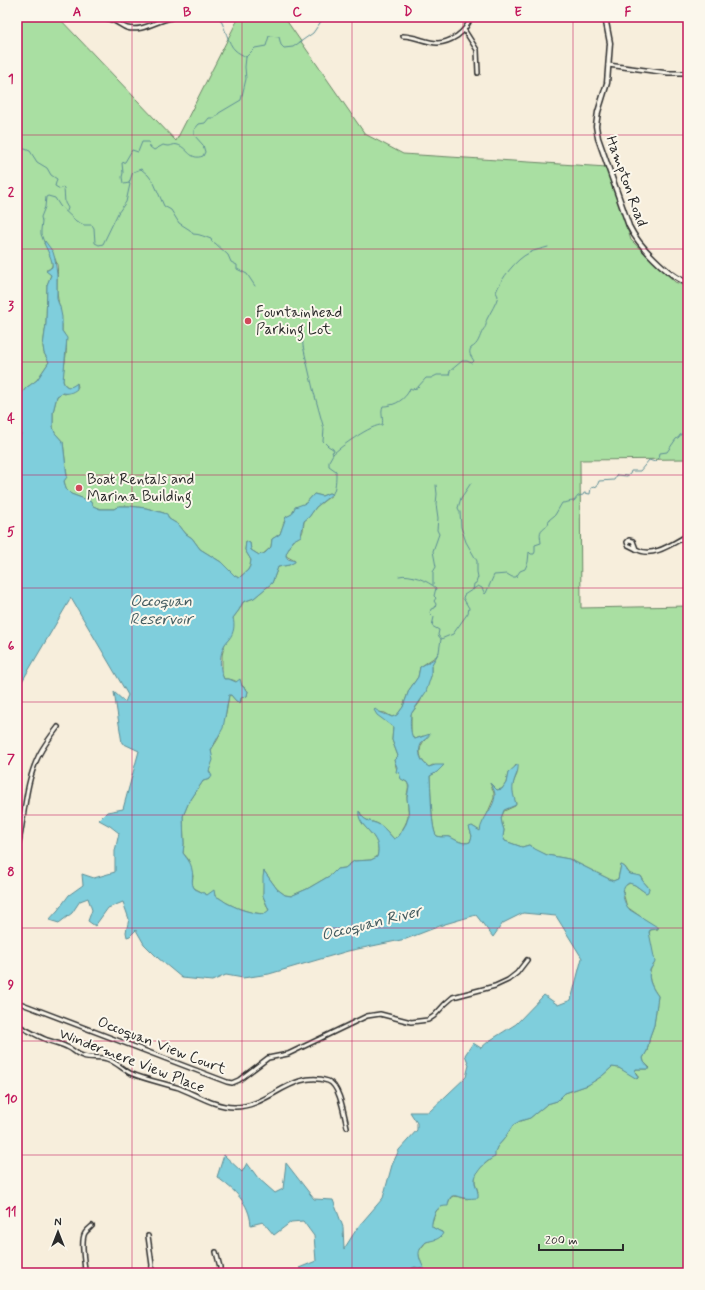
<svg xmlns="http://www.w3.org/2000/svg" width="705" height="1290" font-family="Mynerve,sans-serif">
	<style>
		.green { fill: #a9dfa2; stroke: #6a8566 }
		.water { fill: #7fcedc; stroke: #5d8d95 }
		.lines { fill: none; stroke-linecap: round; stroke-linejoin: round }
		.stream { stroke: #5d8d95; stroke-width: 1 }
		.minor-casing { stroke: #2b2b2b; stroke-width: 6 }
		.tertiary-casing { stroke: #2b2b2b; stroke-width: 7 }
		.minor { stroke: #fbf7ec; stroke-width: 3 }
		.tertiary { stroke: #fbf7ec; stroke-width: 4 }
		.grid { fill: none; stroke: #c2185b; stroke-width: 1; stroke-opacity: 0.55 }
		.poi-dot { fill: #d1495b; stroke: #fbf7ec; stroke-width: 1.5 }
		.labels { text-anchor: middle; stroke-width: 4; stroke-linejoin: round; paint-order: stroke }
		.street-label { font-size: 15px; fill: #2b2b2b; stroke: #fbf7ec }
		.poi-label { font-size: 15px; fill: #2b2b2b; stroke: #fbf7ec; text-anchor: start }
		.water-label { font-size: 16px; font-style: italic; fill: #445c60; stroke: #fbf7ec }
		.neatline { fill: none; stroke: #c2185b; stroke-width: 1.5 }
		.grid-label { font-size: 13px; text-anchor: middle; font-weight: bold; fill: #c2185b }
	</style>
	<rect width="100%" height="100%" fill="#f7eedc"/>
	<filter id="ink" filterUnits="userSpaceOnUse"><feTurbulence type="fractalNoise" baseFrequency=".025" numOctaves="2"/><feDisplacementMap in="SourceGraphic" scale="8" xChannelSelector="R" yChannelSelector="G"/><feConvolveMatrix kernelMatrix="1 2 1 2 8 2 1 2 1" color-interpolation-filters="sRGB"/></filter>
	<g filter="url(#ink)">
		<path class="green" d="M17,17H58L176,141L239,17H284L365,134L403,154L607,167L631,240L675,282L688,287V459L580,460L581,608L688,606V1273H411L412,1268L415,1267L423,1269L418,1252L426,1242L436,1239L442,1232L435,1229L431,1225L436,1211L441,1207L448,1203L451,1197C458,1194 464,1201 470,1198C473,1197 476,1194 478,1192L475,1182V1174L479,1169L492,1158L497,1147L504,1139L513,1125L520,1121L530,1118L547,1104L557,1101L565,1093L588,1085L602,1076L612,1067L619,1068L638,1078V1074L635,1071L636,1069H649L650,1068L644,1062L643,1058L647,1051L650,1036L654,1025L658,996C651,986 645,975 654,964L649,935L650,930L658,929L627,907L623,893L624,886L630,883L635,885L646,893L649,888L642,880V877L630,874L625,867L621,865L618,879L613,881L569,859L547,855L535,850L529,845L522,847L505,841L503,837L504,830L502,824L501,818L504,811L515,806L516,803L514,799L512,788L514,781L517,774L516,765L513,770L508,773L506,783L502,789L497,790L490,783L494,793V798L480,831L472,826L470,830L472,836L470,842C463,845 456,840 450,837C446,836 441,838 437,836C431,833 431,787 430,778V776L437,772L440,768L433,765L429,767C418,760 417,746 427,738L423,736L415,739L413,738L411,733V714L420,702L431,676V666L435,657L420,667L418,677L409,690L403,707L397,715L392,717L385,713L378,712L393,727L392,740L398,756L394,760L397,770L403,780L407,782C410,787 407,791 407,797C408,812 411,816 402,830C399,834 399,838 394,839C389,834 386,829 380,825C372,820 364,823 360,812C357,829 384,834 377,857L371,860L354,861L345,868L337,869L331,875L307,889L291,896L285,895L277,889L264,871L263,896L269,911L264,914C251,913 241,910 229,904C224,902 221,898 215,896L214,894L207,895L194,888L192,884L193,876L188,859L183,853L184,844L183,816L188,804L203,781L210,779L209,770L212,760L211,750L218,739L226,714L229,695H231L236,701L241,702V698L247,696L248,691C241,684 234,678 224,679L222,674V655L225,643L229,639L233,618L239,610L243,602L254,598L272,583L278,567L289,565L295,561L286,556C286,551 291,547 292,541C303,535 303,534 304,521L309,517L316,507L332,495L329,493L322,496L314,494L306,503L294,509L293,514L286,517L280,534L272,539L271,547L262,555H259L251,550L250,543L246,541L245,550L251,560L250,566L248,570L239,578L235,576L221,562L200,549L192,538L186,534L179,525L169,519L164,513L146,508L129,506H119L114,509H100L93,506L90,501L71,494L66,489L64,481L67,476L63,442L55,433L53,427V412L57,396L62,393L65,394L78,387L77,383C72,389 66,389 63,381C62,367 72,343 62,331C63,315 56,301 57,284C57,276 59,266 55,259C53,253 47,248 44,243C47,249 54,260 52,266C51,268 48,270 46,270L51,275L47,285L46,324L43,346L44,353L49,362L37,380L26,388L23,392L17,396Z"/>
		<path class="water" d="M45,241L53,252L55,259L57,275V299L60,307L62,317V331L67,338L63,381C65,389 72,388 77,383V389C72,393 68,394 62,393L57,396L53,412V427L55,433L63,442L67,477L64,481L66,489L71,494L90,501L93,506L100,509H114L119,506H129L146,508L167,514L169,519L179,525L186,534L192,538L200,549L221,562L235,576L239,578L248,570L250,566L251,560L245,550L246,541L250,543L251,550L259,555L265,553L271,547L272,539L280,534L286,517L292,514L295,507L306,503L314,494L322,496L329,493L332,494L316,507L309,517L304,521L301,536L292,541C291,547 286,551 286,556L288,559L295,561V562L289,565L278,567L272,583L254,598L243,602L239,610L233,618C235,625 234,633 229,639C228,641 226,642 225,644C219,654 219,670 224,679H229L236,682L240,679L242,686L248,691L247,696L241,698L240,703L236,701L231,695H229L223,728L211,750L213,760L209,771L212,776L210,779L203,781L188,804L183,816L184,844L183,853C187,859 191,862 192,870C194,876 190,884 195,889C198,891 203,892 207,895L214,890L215,896C221,898 224,902 229,904C241,910 251,913 264,914L269,910L263,896V877L264,871L277,889L285,895L291,896L307,889L331,875L337,869L345,868L354,861L371,860L377,857C384,834 356,828 359,811C364,823 371,820 380,825C385,828 389,834 394,839L399,836L406,824L409,815L407,798L409,786L407,782L401,779L399,773L396,772L397,767L394,760L398,756L392,740L393,727L377,715L374,710L375,709C379,713 386,714 392,717L397,715L403,707L409,690L418,677L420,667L434,659L439,652L431,666V676L426,692L411,714C410,722 410,731 413,738L415,739L430,734C428,737 426,739 423,741C416,750 420,762 429,767L435,765H444L437,772L430,776V778C431,787 431,832 437,836C441,838 446,836 450,837C456,840 463,845 470,842L472,836L469,827L472,826L480,831C481,819 495,807 495,795C495,791 492,786 490,783L497,790L502,789L506,783L508,773L518,764C519,773 514,777 513,786C512,793 515,799 516,805L504,810L501,818L502,824L504,830L503,837L505,841L522,847L529,845L535,849L547,855L569,859L613,881L618,879L621,865C626,866 626,871 630,874L641,876L642,880L649,888L648,892L646,893L635,885L629,883C619,888 623,903 630,910L659,928L650,930L649,932L655,962C654,965 651,967 650,970C647,980 653,989 658,996L654,1025L650,1036L647,1051L643,1058L644,1062L650,1069H636L635,1071L638,1078L637,1079L619,1068L612,1067L602,1076L588,1085L565,1093L557,1101L547,1104L530,1118L520,1121L513,1125L504,1139L497,1147L495,1152V1157C487,1160 473,1173 475,1183C476,1188 479,1192 478,1198C474,1198 469,1199 464,1198C456,1197 450,1190 448,1206C446,1206 443,1206 441,1207C435,1208 431,1222 432,1227L443,1233C440,1240 433,1240 426,1242C415,1252 419,1257 424,1269H423L415,1267L412,1268L411,1273H309L299,1268L316,1261L314,1236L303,1221L291,1222L274,1235L263,1222L251,1225C249,1202 235,1191 217,1177L224,1155L242,1172L247,1163L258,1178L275,1193L283,1189L286,1163L314,1199L333,1200L343,1227L344,1249L358,1227L383,1198L392,1165L399,1150L417,1130V1123L410,1112H429L466,1077L469,1065L465,1055L473,1043L481,1048L489,1041L516,1024L544,995L558,1005L571,1000L582,958L556,916L523,913L503,923L493,937L476,915L445,924L406,939L348,951L269,974L243,978L226,975L212,981L182,978L158,958L144,944L136,930L130,936L127,937L126,932L129,919L123,902L108,908L95,926L88,921L92,910L88,898L80,901L72,913L59,923L49,920L58,910L69,895L83,885L82,874L94,878L115,872V851L119,833L110,826L99,820L107,812L123,809L139,751L122,743L114,692L125,702L128,695L71,598L17,690V446L21,434L17,417V396L23,392L26,388L37,380L49,362L44,353L43,346L46,324L47,285L51,275L46,271C48,270 50,269 52,267C54,262 46,248 44,243Z"/>
		<g class="lines">
			<g class="stream">
				<path d="M219,17C225,26 228,44 235,50C238,53 243,55 246,57"/>
				<path d="M17,149H25L30,151L37,162L47,168L51,175L57,179L55,186L60,189L63,187L64,188L65,203L68,208L67,211"/>
				<path d="M129,183L133,172L141,169L148,175L154,183L164,206L171,210L179,223L190,230L193,234C200,234 205,237 211,239L212,242L215,243L228,255L231,262L237,265V269L247,274L255,286"/>
				<path d="M44,242L41,234V230L42,222L41,217L45,207L46,197L48,196L55,198L60,206L76,221L84,225H92L94,228L95,243L99,245L103,244L118,213L126,202L130,184L129,183L124,184L123,183L122,177L123,173L122,163L125,162L132,150L138,152L142,142H149L150,147L154,150L163,145C172,148 172,143 178,145C188,148 190,161 203,156L205,152L203,145L194,135V130L199,124L205,123L209,118H215L219,113L241,100L246,79L245,67L246,57L255,48L266,46L269,36L279,37L281,45L284,48L293,47L313,33L324,17"/>
				<path d="M302,331L303,346L313,389L324,429L323,441L328,446L333,449L334,451L332,452L333,454L329,461V466L336,471C336,479 336,489 332,495"/>
				<path d="M333,454C340,447 372,424 382,425C384,419 380,413 383,406C385,406 387,406 390,405C398,404 408,396 410,388L412,389L417,388L426,378H431L437,375H449L450,371L462,361H467L469,362L472,363L474,361C471,356 468,353 471,348C479,344 479,337 483,330C485,327 485,328 486,325C487,320 485,324 487,319C491,311 496,304 498,296L496,292C501,279 516,259 529,253C534,250 542,249 548,247"/>
				<path d="M471,483L461,498L458,508L460,512L461,527L466,542L477,561V572L478,577L476,583L474,584L473,590"/>
				<path d="M399,576C410,573 428,581 436,588L434,596L436,598L434,601L436,604L435,608L431,609L430,613L434,617L432,626L439,630L438,635L441,639"/>
				<path d="M433,585V572L436,567L433,551L439,534L437,530L438,518L436,504L437,494L436,485"/>
				<path d="M439,652L441,639L453,634L468,613L469,608L463,598L464,595L478,586L482,588L485,594L486,593L494,575L507,574L512,577H516L520,571L525,569L528,562L529,552L531,554H534L535,552V545L541,543C540,533 538,531 548,525L549,520L555,515L562,503C567,503 569,501 574,501L578,496L583,495L584,493L590,494L591,488L597,486L599,481L614,480L617,475L627,476L630,474L631,471H640L649,460L655,462L659,458L660,453L667,452L676,439L679,437L680,435L686,432L688,428"/>
			</g>
			<g class="minor-casing">
				<g id="minor">
					<path d="M104,17C108,19 112,20 116,22C120,24 123,27 127,28C142,32 156,21 171,18"/>
					<path d="M465,31L477,50L478,73"/>
					<path d="M403,36C425,37 434,51 457,36C464,31 468,26 471,17"/>
					<path d="M608,65L668,73H688"/>
					<path d="M629,540L633,541L636,549L628,545L627,542Z"/>
					<path d="M636,549C653,559 673,543 688,535"/>
					<path d="M17,851C25,819 24,785 39,755C44,745 51,736 58,727"/>
					<path d="M17,1002L227,1082L232,1083L239,1080L268,1058L288,1054L367,1016L380,1014L411,1022L428,1020L434,1016L445,1004L453,997L495,986L508,980L517,973L527,960"/>
					<path d="M17,1025C27,1030 37,1036 47,1040C54,1042 61,1044 67,1047C73,1049 77,1055 83,1056C91,1059 99,1056 107,1059C116,1062 122,1069 130,1073C146,1080 163,1083 179,1088C197,1095 215,1107 234,1107C268,1108 292,1069 328,1081C340,1085 344,1115 347,1127"/>
					<path d="M148,1236L152,1265L151,1273"/>
					<path d="M216,1252L220,1267V1273"/>
					<path d="M85,1273C85,1263 80,1241 85,1233C86,1231 90,1228 92,1226"/>
				</g>
			</g>
			<g class="tertiary-casing">
				<path id="tertiary" d="M605,17L610,43L607,83L598,112L596,126L598,138L629,226C638,245 668,276 688,283"/>
			</g>
			<use href="#minor" class="minor"/>
			<use href="#tertiary" class="tertiary"/>
		</g>
	</g>
	<path class="grid" d="M132,17V1273M242,17V1273M352,17V1273M463,17V1273M573,17V1273M17,135H688M17,249H688M17,362H688M17,475H688M17,588H688M17,702H688M17,815H688M17,928H688M17,1041H688M17,1155H688"/>
	<g class="poi-dot">
		<circle cx="248" cy="321" r="4"/>
		<circle cx="79" cy="488" r="4"/>
	</g>
	<g class="labels">
		<g class="street-label">
			<text transform="translate(627 181) rotate(70)" y="5">Hampton Road</text>
			<text transform="translate(162 1045) rotate(21)" y="5">Occoquan View Court</text>
			<text transform="translate(132 1060) rotate(21)" y="5">Windermere View Place</text>
		</g>
		<g class="poi-label">
			<text x="256" y="317">Fountainhead<tspan x="256" dy="17">Parking Lot</tspan></text>
			<text x="87" y="484">Boat Rentals and<tspan x="87" dy="17">Marina Building</tspan></text>
		</g>
		<g class="water-label">
			<text x="161" y="606">Occoquan<tspan x="161" dy="18">Reservoir</tspan></text>
			<text transform="translate(371 922) rotate(-14)" y="6">Occoquan River</text>
		</g>
	</g>
	<rect width="705" height="1290" fill="none" stroke="#fbf7ec" stroke-width="44"/>
	<g transform="translate(58 1232)" stroke="#fbf7ec" stroke-width="3" paint-order="stroke">
	<path d="M0-3L7 15L0 10L-7 15Z" fill="#2b2b2b"/>
	<text y="-6" font-size="11" font-weight="bold" text-anchor="middle" fill="#2b2b2b">N</text>
	</g>
	<path d="M539 1244v6h84v-6" fill="none" stroke="#2b2b2b" stroke-width="2"/>
	<text x="545" y="1244" font-size="12" fill="#2b2b2b" stroke="#fbf7ec" stroke-width="3" paint-order="stroke">200 m</text>
	<rect x="22" y="22" width="661" height="1246" class="neatline"/>
	<g class="grid-label">
		<text x="77" y="16">A</text>
		<text x="187" y="16">B</text>
		<text x="297" y="16">C</text>
		<text x="408" y="16">D</text>
		<text x="518" y="16">E</text>
		<text x="628" y="16">F</text>
		<text x="11" y="83">1</text>
		<text x="11" y="196">2</text>
		<text x="11" y="310">3</text>
		<text x="11" y="423">4</text>
		<text x="11" y="536">5</text>
		<text x="11" y="650">6</text>
		<text x="11" y="763">7</text>
		<text x="11" y="876">8</text>
		<text x="11" y="989">9</text>
		<text x="11" y="1103">10</text>
		<text x="11" y="1216">11</text>
	</g>
</svg>
